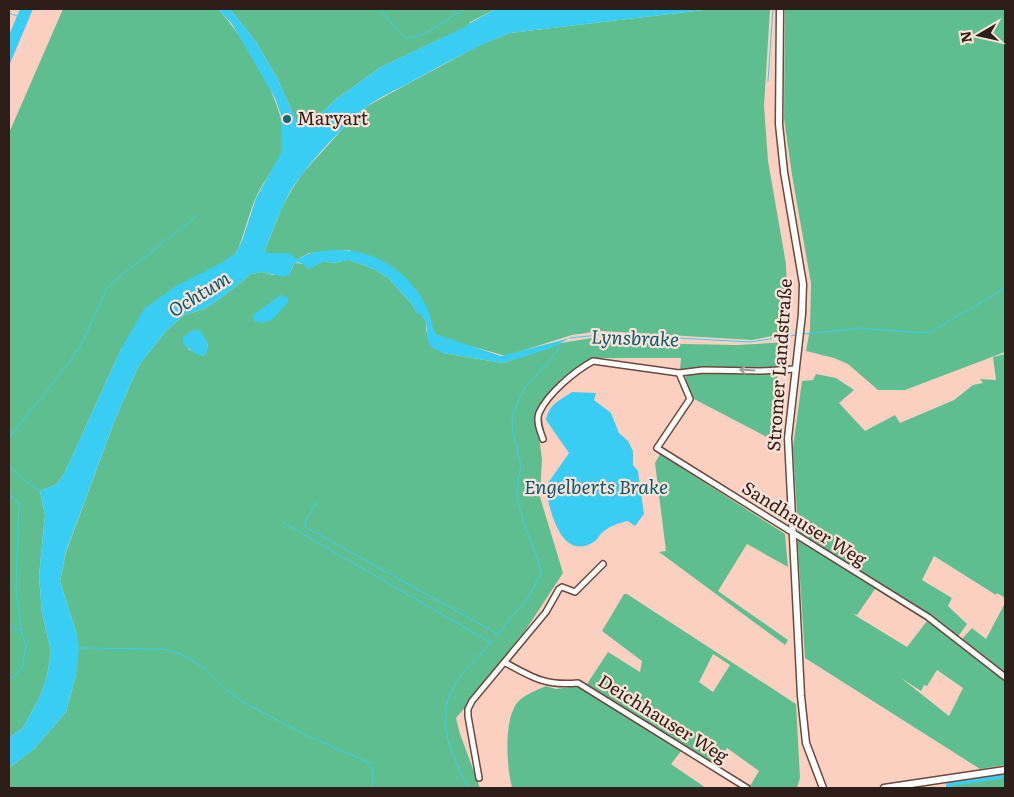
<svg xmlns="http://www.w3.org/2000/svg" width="1014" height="797" font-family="Literata,serif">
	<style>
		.green { fill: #5fbe90; fill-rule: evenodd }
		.water { fill: #3acdf4 }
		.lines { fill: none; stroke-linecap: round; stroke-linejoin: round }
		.stream { stroke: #3acdf4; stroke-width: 1 }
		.canal { stroke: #3acdf4; stroke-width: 5 }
		.minor-casing { stroke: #6c493d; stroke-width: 8 }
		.major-casing { stroke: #6c493d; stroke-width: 9 }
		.minor { stroke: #fff; stroke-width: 5 }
		.major { stroke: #fff; stroke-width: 6 }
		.oneway { stroke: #a19a98 }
		.poi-dot { fill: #206376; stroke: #fce2d8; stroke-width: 2 }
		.labels { text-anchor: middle; stroke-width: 4.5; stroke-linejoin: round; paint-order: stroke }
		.poi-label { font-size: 18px; fill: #2e1e19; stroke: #fce2d8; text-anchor: start }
		.street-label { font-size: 18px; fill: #2e1e19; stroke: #fce2d8 }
		.water-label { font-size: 19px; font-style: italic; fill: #055a6e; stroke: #fce2d8 }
	</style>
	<rect width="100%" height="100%" fill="#fbd0c1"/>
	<g class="green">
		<path d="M63,9H218C242,34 295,116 282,152C276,166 264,181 257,195C248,214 245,234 236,253L121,349L65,472L57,484L40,491L45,515L39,576L42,613L51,652L47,676L40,696L23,728L9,738V133Z"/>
		<path d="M230,9H496L470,22L468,26L381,67L336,99L311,123L306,124L295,118L277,78L256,42Z"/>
		<path d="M712,9H770L764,106L768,161L786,264L788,333L752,340L601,331L572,335L506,356L445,339L435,334L417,291L349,250L309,253L298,259L266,254L265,250L282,207L291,191L302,174L347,124L366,107L391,93L480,45L510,33Z"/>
		<path d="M785,9H1005V352L905,390H878L848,364L834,358L806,351L810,329L811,283L792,175L784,118Z"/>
		<path d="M349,260L374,269L388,278L411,303L416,312L422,315L426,322V331L443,353L503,363L561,343L592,338L632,343L737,345L788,342L782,368L680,370L681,358H594L562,378L536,413L542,459L540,497L563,573L504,663L456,718L460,734L480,788H9V768L34,749L66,712L76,675L77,635L60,581L66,552L116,417L139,365L166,331L184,315L204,309L221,298L251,274L262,272L273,275L290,274L294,263L316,265L325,261L332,263ZM199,330L208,345L204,356L188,349Z"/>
		<path d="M1005,354V598L997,593L996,595L934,556L922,580L952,598L948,606L967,624L957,638L960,641L972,628L986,639L1005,603V765L980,769L805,658L797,532L800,533L798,531L793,447L802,381L813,380L816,374L836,378L854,390L839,403L865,431L895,415L900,423L954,400L973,385L983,383L980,379L996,380L993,357ZM875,589L927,621L907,647L853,614L857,615ZM937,670L963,688L949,716L901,678L921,691L924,685L927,686Z"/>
		<path d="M777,371L782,445L694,399L685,379L687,374L692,372Z"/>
		<path d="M660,454L785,534L788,567L747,544L718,591L788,640L785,645L659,552L666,551L655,463Z"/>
		<path d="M624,594H627L796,704L800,778L797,788H754L750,786L759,771L727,748L714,766L587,684L608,652L640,672L642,661L602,631ZM713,654L730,665L713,692L699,682Z"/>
		<path d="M546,686L556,689L577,686L682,750L671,764L706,788H512C507,768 504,727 514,708C519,696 535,691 546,686Z"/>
		<path d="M1004,775L1005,788H949L951,783Z"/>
	</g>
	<g class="water">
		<path d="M20,9H33L9,66V35Z"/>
		<path d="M218,9H230L256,42L277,78L295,118L306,124L311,123L336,99L381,67L467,26L470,23L496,9H712L510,33C476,46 444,64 411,82C396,90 379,97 365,108C341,128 308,164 291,190C280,209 273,230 265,250L266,253H291L294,258C302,260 303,255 311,253C318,251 326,251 334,250C374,248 410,272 427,308C431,317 432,325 435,334L501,356L570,338L551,348L503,363L443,353L432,347L428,342L426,322L422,316L416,312L411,303L388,278L374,269L349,260L332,263L325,261L309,269C303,265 302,261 294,263L290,274L284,277L262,272L251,274L221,298L204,309L184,315L166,331L139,365L116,417L66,551L60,581L77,635L79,648L76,675L66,712L34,749L9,768V738L23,728L40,696L47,676L51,652L42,613L39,576L45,515L40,491L57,484L65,472L121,349L144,309L176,286L221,263L236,253L243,238L256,198L282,151L281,115L275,98L232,24Z"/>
		<path d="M281,295L288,299V302L273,319L263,323L254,321L253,315Z"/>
		<path d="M193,330H199C206,338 212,347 204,356L196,354L183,344V337Z"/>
		<path d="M572,392L596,393L594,400L611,413L619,433L628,441L633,451V465L638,471L644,514L635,526L628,521C621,522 608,527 603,532C599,535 597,541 592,543C560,561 548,506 546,486L569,453L546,420C549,404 559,401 572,392Z"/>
	</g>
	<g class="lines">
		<g class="stream">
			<path d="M379,9L405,38C428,38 445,18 465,9"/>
			<path d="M9,13L17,16"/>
			<path d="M768,81L773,9"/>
			<path d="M804,334L860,328L924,333L932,331L1005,288"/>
			<path d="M570,338L608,334L750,342L797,335"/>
			<path d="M9,438L71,360L81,345L108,286L198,215"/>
			<path d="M9,466L29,484L41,492"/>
			<path d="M9,494L19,503L16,587L21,631L26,646L22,667L16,675L9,679"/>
			<path d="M317,502L306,520L305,527L498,634"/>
			<path d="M282,522L490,642"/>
			<path d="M9,626L21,631"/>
			<path d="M496,636L529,596L541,573L539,562L525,527L518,502L517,485L521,466L513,433L512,416L523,390L557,352L560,343"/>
			<path d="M79,648L164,649L176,652L189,658L205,669L228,691L245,703L304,734L372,764L373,788"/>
			<path d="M468,788C448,746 431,713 463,673C472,662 483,652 492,641"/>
		</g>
		<path class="canal" d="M948,788L949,784L1001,776"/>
		<g class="minor-casing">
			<g id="minor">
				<path d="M679,373L690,399L657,448L928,617L1005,677"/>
				<path d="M543,439C540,431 536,421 539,413C548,393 575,371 593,361L679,373L703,370L760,371L795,369"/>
				<path d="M506,663C533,678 546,686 578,683L747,788"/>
				<path d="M479,778L468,716V709L472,701L546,612L559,589L562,587L575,592L603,564"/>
			</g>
		</g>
		<g class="major-casing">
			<g id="major">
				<path d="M780,9L779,124L784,172L803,284L802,314L788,438L801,696L806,743L823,788"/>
				<path d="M884,788L1005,770"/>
			</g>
		</g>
		<use href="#minor" class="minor"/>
		<use href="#major" class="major"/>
	</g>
	<defs><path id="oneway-shaft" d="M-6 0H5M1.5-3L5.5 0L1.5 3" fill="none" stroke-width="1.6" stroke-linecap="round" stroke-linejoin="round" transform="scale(1.25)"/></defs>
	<use class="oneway" href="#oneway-shaft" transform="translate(747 370) rotate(-176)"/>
	<circle class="poi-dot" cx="287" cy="119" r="5"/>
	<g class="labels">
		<g class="poi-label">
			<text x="297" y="125">Maryart</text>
		</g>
		<g class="street-label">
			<text transform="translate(780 365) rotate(-86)" y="6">Stromer Landstraße</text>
			<text transform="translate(804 524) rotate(32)" y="6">Sandhauser Weg</text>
			<text transform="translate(663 719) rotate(32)" y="6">Deichhauser Weg</text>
		</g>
		<g class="water-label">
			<text transform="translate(199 294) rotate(-32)" y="7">Ochtum</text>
			<text transform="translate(635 338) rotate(2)" y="7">Lynsbrake</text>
			<text x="596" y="494">Engelberts Brake</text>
		</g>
	</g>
	<rect width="1014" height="797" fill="none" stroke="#2e1e19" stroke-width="20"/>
	<g transform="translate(979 35) rotate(261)" stroke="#fce2d8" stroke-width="4" paint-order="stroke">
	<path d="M0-4L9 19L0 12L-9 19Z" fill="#2e1e19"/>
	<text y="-8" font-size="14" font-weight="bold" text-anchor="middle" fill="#2e1e19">N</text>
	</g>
</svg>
